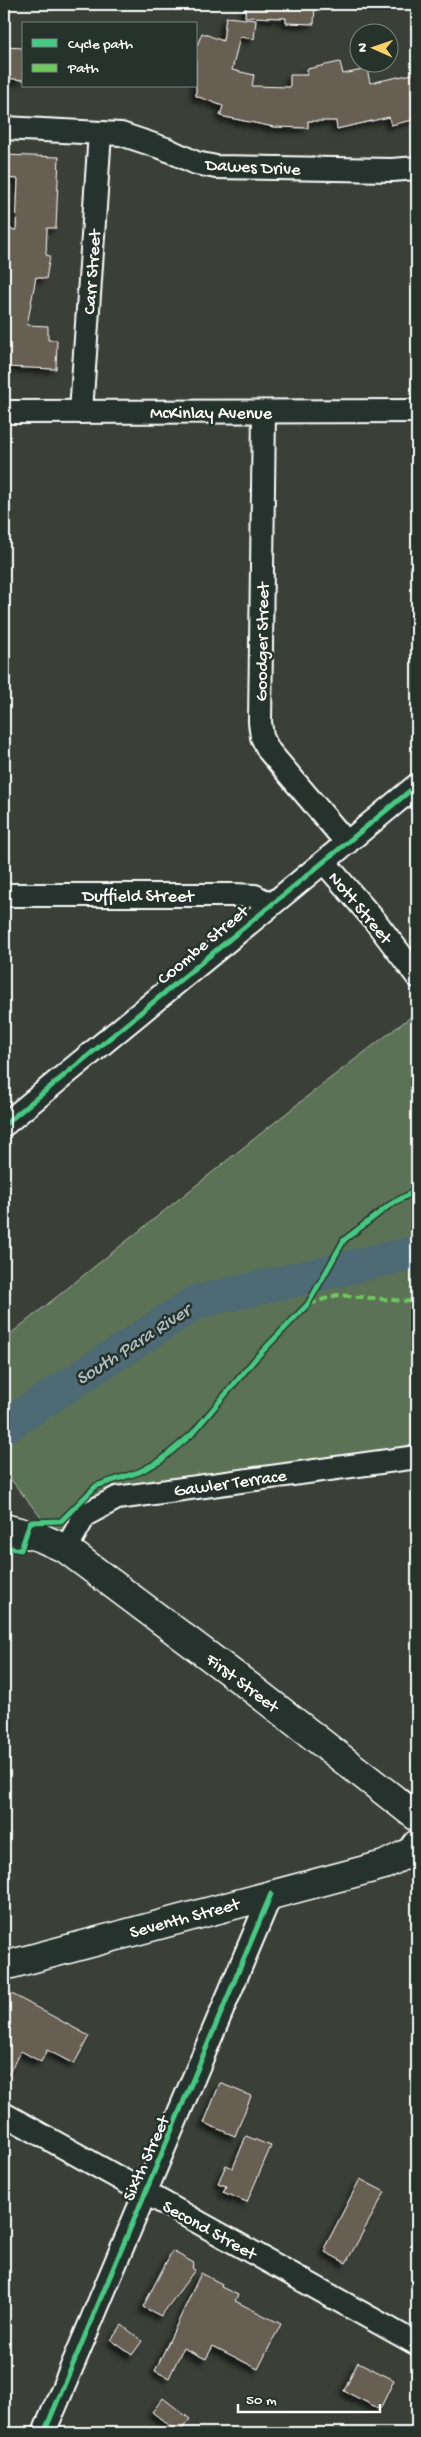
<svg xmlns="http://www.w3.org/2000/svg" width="421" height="2437" font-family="'Gochi Hand',sans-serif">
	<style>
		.green { fill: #5b7256; stroke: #adb8aa }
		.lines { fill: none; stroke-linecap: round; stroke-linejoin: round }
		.river { stroke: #4e6a74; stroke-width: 34 }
		.building { fill: #685f52; stroke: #fff; filter: url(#shadow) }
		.street-casing { stroke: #fff; stroke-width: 26 }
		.secondary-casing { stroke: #fff; stroke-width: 31 }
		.street { stroke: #26332d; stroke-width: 22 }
		.secondary { stroke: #26332d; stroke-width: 28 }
		.quiet { stroke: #6dc95d; stroke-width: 4; stroke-dasharray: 8 4; stroke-linecap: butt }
		.cycleway-casing { stroke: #26332d; stroke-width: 8 }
		.cycleway { stroke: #46c982; stroke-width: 5 }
		.labels { text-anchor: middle; stroke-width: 5; stroke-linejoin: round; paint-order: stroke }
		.street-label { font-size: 18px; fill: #fff; stroke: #26332d }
		.water-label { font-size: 19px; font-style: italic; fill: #afbcc0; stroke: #26332d }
	</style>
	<defs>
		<filter id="shadow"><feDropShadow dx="-4.5" dy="4.5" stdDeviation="2.5" flood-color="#0009"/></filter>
	</defs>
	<rect width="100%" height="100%" fill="#3a4038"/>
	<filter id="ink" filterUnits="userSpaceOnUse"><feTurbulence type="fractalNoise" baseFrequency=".02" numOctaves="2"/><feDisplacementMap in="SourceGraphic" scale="10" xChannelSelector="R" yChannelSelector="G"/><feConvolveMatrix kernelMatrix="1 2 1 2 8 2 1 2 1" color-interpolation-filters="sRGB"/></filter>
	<g filter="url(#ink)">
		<path class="green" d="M417,1012V1457L117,1498L66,1549L4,1471V1339L319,1087Z"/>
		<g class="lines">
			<path class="river" d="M4,1427L196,1302L417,1252"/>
		</g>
		<g class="building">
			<path d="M246,4H315L314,24L286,23V18L245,17Z"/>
			<path d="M226,17L256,20L254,39L240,37L232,70L254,75L252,86L290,87V75H307V69L340,62L343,74L367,69L370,83L417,73V119L391,125L389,117L337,129L336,121H308V128L274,127L220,116L223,106L196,96V48L202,33L223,41Z"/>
			<path d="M4,47L24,48V80L4,78Z"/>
			<path d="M4,155L59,157L56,228H47L46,255L50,256L46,279L36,277L27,325L48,326V340H57L56,369L4,367V229L16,230L18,179L4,178Z"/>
			<path d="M10,1993L89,2036L74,2064L47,2050L41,2062L21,2051L4,2082V2007Z"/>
			<path d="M220,2083L251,2096L235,2136L204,2123Z"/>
			<path d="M246,2136L271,2146L247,2202L223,2192L226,2186L218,2183L226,2165L233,2168Z"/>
			<path d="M360,2179L385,2192L346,2263L325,2252L327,2249L325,2247Z"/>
			<path d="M172,2251L194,2263L192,2268L195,2270L161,2316L143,2307Z"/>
			<path d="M201,2273L222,2284L221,2287L238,2295L235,2301L281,2324L258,2369L213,2346L206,2359L183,2348L169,2378L155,2371Z"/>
			<path d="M122,2325L142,2341L132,2355L111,2340Z"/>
			<path d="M358,2362L394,2380L380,2409L344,2391Z"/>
			<path d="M163,2398L190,2419L179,2433L152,2412Z"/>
		</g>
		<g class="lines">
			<g class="street-casing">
				<g id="street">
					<path d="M4,128L121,134L166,149L196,163L216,167L392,170L417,168"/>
					<path d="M4,412L417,411"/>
					<path d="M81,412L100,133"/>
					<path d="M264,412L260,722L262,737L269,751L347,843"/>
					<path d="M324,862L376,922L417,976"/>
					<path d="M4,895H234L255,896L271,905"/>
					<path d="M4,1125L417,785"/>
					<path d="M66,1549L85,1515L117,1498L417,1457"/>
					<path d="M4,2114L417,2344"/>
					<path d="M44,2433C118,2253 196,2074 271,1894"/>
				</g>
			</g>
			<g class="secondary-casing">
				<g id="secondary">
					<path d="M4,1528L39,1537L66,1549L250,1687L417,1817"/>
					<path d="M4,1966L384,1865L412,1851L417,1844"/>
				</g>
			</g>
			<use href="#street" class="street"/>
			<use href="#secondary" class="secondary"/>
			<path class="quiet" d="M309,1304L337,1295L417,1302"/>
			<g class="cycleway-casing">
				<g id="cycleway">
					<path d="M4,1125L417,785"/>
					<path d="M4,1547L21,1550L30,1522L61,1521L96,1486L139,1472L160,1461L192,1434L256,1358L308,1304L344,1240L391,1204L417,1190"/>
					<path d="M44,2433C118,2253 196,2074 271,1894"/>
				</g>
			</g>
			<use href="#cycleway" class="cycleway"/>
		</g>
	</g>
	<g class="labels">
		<g class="street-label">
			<text transform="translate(253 166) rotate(3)" y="6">Dawes Drive</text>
			<text transform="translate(91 272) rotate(-86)" y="6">Carr Street</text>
			<text x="211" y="418">McKinlay Avenue</text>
			<text transform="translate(261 642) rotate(-89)" y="6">Goodger Street</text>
			<text x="138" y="901">Duffield Street</text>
			<text transform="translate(361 907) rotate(50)" y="6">Nott Street</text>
			<text transform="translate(202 944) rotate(-40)" y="6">Coombe Street</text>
			<text transform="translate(230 1482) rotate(-8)" y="6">Gawler Terrace</text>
			<text transform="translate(243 1682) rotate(37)" y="6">First Street</text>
			<text transform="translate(184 1917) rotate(-15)" y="6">Seventh Street</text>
			<text transform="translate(145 2158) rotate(-66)" y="6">Sixth Street</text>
			<text transform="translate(210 2229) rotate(29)" y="6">Second Street</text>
		</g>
		<g class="water-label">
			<text transform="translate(132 1343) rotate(-33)" y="7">South Para River</text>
		</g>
	</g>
	<rect width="421" height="2437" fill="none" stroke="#26332d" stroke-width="20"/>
	<rect x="10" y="10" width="401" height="2417" fill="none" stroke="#fff" stroke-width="2" filter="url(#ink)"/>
	<rect x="22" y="22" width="175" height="65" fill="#26332d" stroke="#7d8581"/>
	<rect x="32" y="39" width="25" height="8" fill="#46c982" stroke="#7d8581"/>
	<text x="68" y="48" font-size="15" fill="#ffffff">Cycle path</text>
	<rect x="32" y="64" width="25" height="8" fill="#6dc95d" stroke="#7d8581"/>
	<text x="68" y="72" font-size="15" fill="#ffffff">Path</text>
	<g transform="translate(374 48) rotate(272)"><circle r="24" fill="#26332d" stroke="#7d8581"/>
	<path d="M0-4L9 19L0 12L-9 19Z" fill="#ffd166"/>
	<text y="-8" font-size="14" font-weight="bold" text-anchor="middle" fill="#ffffff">N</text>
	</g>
	<path d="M238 2404v8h142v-8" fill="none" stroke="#ffffff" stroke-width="2.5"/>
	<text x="246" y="2404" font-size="15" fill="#ffffff" stroke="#26332d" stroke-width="4" paint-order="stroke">50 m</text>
</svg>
